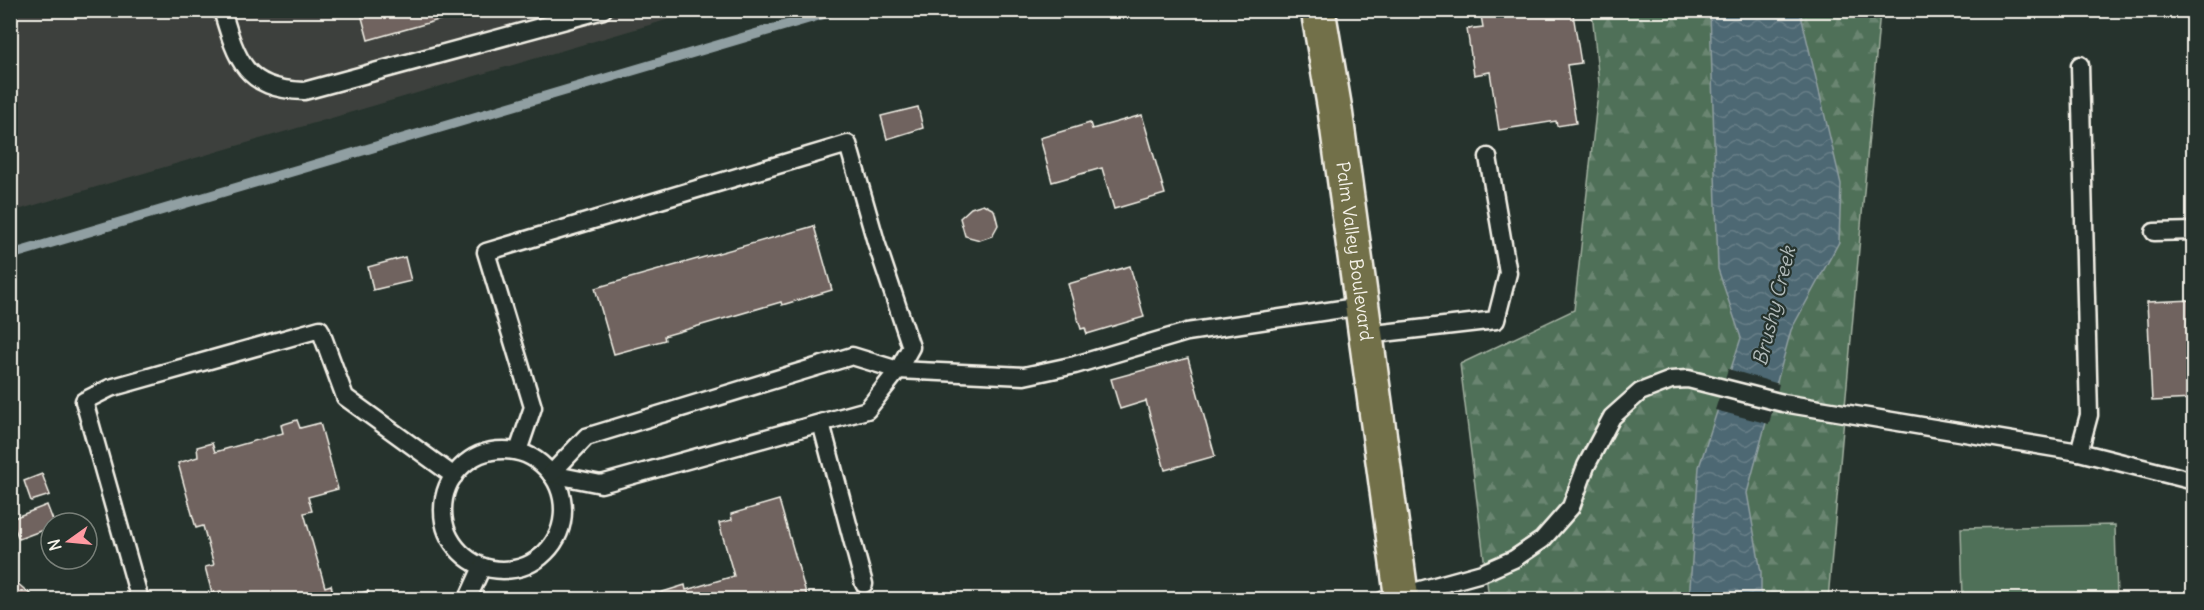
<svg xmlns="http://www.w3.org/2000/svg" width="2204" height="610" font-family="Delius,sans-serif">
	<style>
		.built { fill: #3c413c }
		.forest { fill: url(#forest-firs); stroke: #a2b0a0; stroke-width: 1.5 }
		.pitch { fill: #507059; stroke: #a2b0a0; stroke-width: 1.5 }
		.water { fill: url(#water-waves); stroke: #909fa2; stroke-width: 1.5 }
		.pier { fill: #26332d }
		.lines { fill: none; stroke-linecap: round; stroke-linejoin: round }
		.stream { stroke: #909fa2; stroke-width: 10 }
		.building { fill: #70635e; stroke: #f4f1e8; stroke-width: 1.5 }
		.service-casing { stroke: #f4f1e8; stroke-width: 21 }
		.trunk-casing { stroke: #f4f1e8; stroke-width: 38 }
		.service { stroke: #26332d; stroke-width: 16 }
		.trunk { stroke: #726f4a; stroke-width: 33 }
		.labels { text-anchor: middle; stroke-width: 4.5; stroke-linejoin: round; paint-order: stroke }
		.street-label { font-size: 18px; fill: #f4f1e8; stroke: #26332d }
		.water-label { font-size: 20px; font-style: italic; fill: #b1bab9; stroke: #26332d }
	</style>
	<defs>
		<pattern id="forest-firs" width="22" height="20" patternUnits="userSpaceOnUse" patternTransform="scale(1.5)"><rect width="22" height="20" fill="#507059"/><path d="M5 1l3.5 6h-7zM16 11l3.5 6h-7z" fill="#6a8571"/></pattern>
		<pattern id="water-waves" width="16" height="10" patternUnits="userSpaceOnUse" patternTransform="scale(1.5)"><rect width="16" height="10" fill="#4d6873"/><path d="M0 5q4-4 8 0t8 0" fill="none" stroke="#677e87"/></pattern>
	</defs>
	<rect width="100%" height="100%" fill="#26332d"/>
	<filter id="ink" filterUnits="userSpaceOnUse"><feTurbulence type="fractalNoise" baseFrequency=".0167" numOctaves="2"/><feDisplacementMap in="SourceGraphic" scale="12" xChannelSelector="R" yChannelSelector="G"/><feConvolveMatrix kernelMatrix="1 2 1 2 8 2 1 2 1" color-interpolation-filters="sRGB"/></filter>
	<g filter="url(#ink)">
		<path class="built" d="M11,11H697L11,212Z"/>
		<path class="forest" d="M1592,11H1880L1828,599H1489L1460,364L1574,310L1599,84Z"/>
		<path class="pitch" d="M2115,525L2117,599H1963L1961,528Z"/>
		<path class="water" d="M1710,11H1800L1841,184L1839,242L1791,330L1747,493L1761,572V599L1689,600L1699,467L1741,338L1718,269Z"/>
		<path class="pier" d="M1728,369L1779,384L1769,424L1715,410Z"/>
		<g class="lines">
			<path class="stream" d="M10,255L837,10"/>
		</g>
		<g class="building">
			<path d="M360,10H474L368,40Z"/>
			<path d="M1480,10H1560V16L1573,14L1581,63L1567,65L1576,123L1557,126L1556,121L1499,130L1490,72L1474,75L1467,29L1483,27Z"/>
			<path d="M918,107L923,128L887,139L881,116Z"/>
			<path d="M1142,115L1165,194L1114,209L1102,168L1052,182L1040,138L1090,123L1092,129Z"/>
			<path d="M983,204L994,210L995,213L998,225L992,236L980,240L965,236L960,218L971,208Z"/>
			<path d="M814,226L832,290L782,305L781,302L664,336L665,340L614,354L595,288Z"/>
			<path d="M405,257L411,281L373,290L368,267Z"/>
			<path d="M1130,266L1144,317L1087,334L1085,328L1081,329L1068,284Z"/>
			<path d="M2193,300L2194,399L2152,401L2147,302Z"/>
			<path d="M1188,358L1215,456L1165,470L1146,401L1120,409L1111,379Z"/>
			<path d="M297,420L300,428L320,423L338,489L308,497L312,511L304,513L325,587L331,585L335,600H224L221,591L212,593L205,567L214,565L203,526L196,528L178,463L198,457L197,447L212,443L215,452L283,433L281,425Z"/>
			<path d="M42,474L50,495L31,501L24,481Z"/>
			<path d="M779,500L808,600H637L685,585L686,590L734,576L719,523L732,520L731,514Z"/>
			<path d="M47,505L54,523H51V527L19,539L11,519Z"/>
			<path d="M10,577L37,600H10Z"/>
			<path d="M368,591L370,600H338Z"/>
		</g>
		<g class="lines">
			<g class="service-casing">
				<g id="service">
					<path d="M222,10C237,61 245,89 304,91L603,10"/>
					<path d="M2154,232L2194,231"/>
					<path d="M1366,335L1496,320L1508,273L1488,157"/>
					<path d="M821,423L864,584"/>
					<circle cx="503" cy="510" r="60"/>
					<path d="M518,451L533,407L486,252L848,144L876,242L911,347L898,370L867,410L601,484L551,474"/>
					<path d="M2079,452L2089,415L2080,65"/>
					<path d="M551,474L586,437L852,356L898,370L1024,376L1075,365L1187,332L1362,306"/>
					<path d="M140,600L84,401L110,388L320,329L345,397L454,476"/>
					<path d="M467,600L482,567"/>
					<path d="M1384,600L1482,573L1514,559L1542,540L1571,507L1586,466L1612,417L1640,392L1671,380L1688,379L1783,403L2079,452L2194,481"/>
				</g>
			</g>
			<g class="trunk-casing">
				<g id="trunk">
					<path id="s1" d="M1318,10L1335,110L1402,600"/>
				</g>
			</g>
			<use href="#service" class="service"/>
			<use href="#trunk" class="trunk"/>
		</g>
	</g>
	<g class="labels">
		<g class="street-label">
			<text dy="6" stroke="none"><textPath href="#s1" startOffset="244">Palm Valley Boulevard</textPath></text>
		</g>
		<g class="water-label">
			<text transform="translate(1774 306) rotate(-76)" y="7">Brushy Creek</text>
		</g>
	</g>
	<rect width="2204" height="610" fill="none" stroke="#26332d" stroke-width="36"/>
	<rect x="18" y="18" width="2168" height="574" fill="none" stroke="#f4f1e8" stroke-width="2" filter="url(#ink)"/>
	<g transform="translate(69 541) rotate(255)"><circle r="28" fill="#26332d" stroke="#787f78" stroke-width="1.5"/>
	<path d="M0-4.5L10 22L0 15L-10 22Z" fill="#ff9aa2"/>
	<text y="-9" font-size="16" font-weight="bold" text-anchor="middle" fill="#f4f1e8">N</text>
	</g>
</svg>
